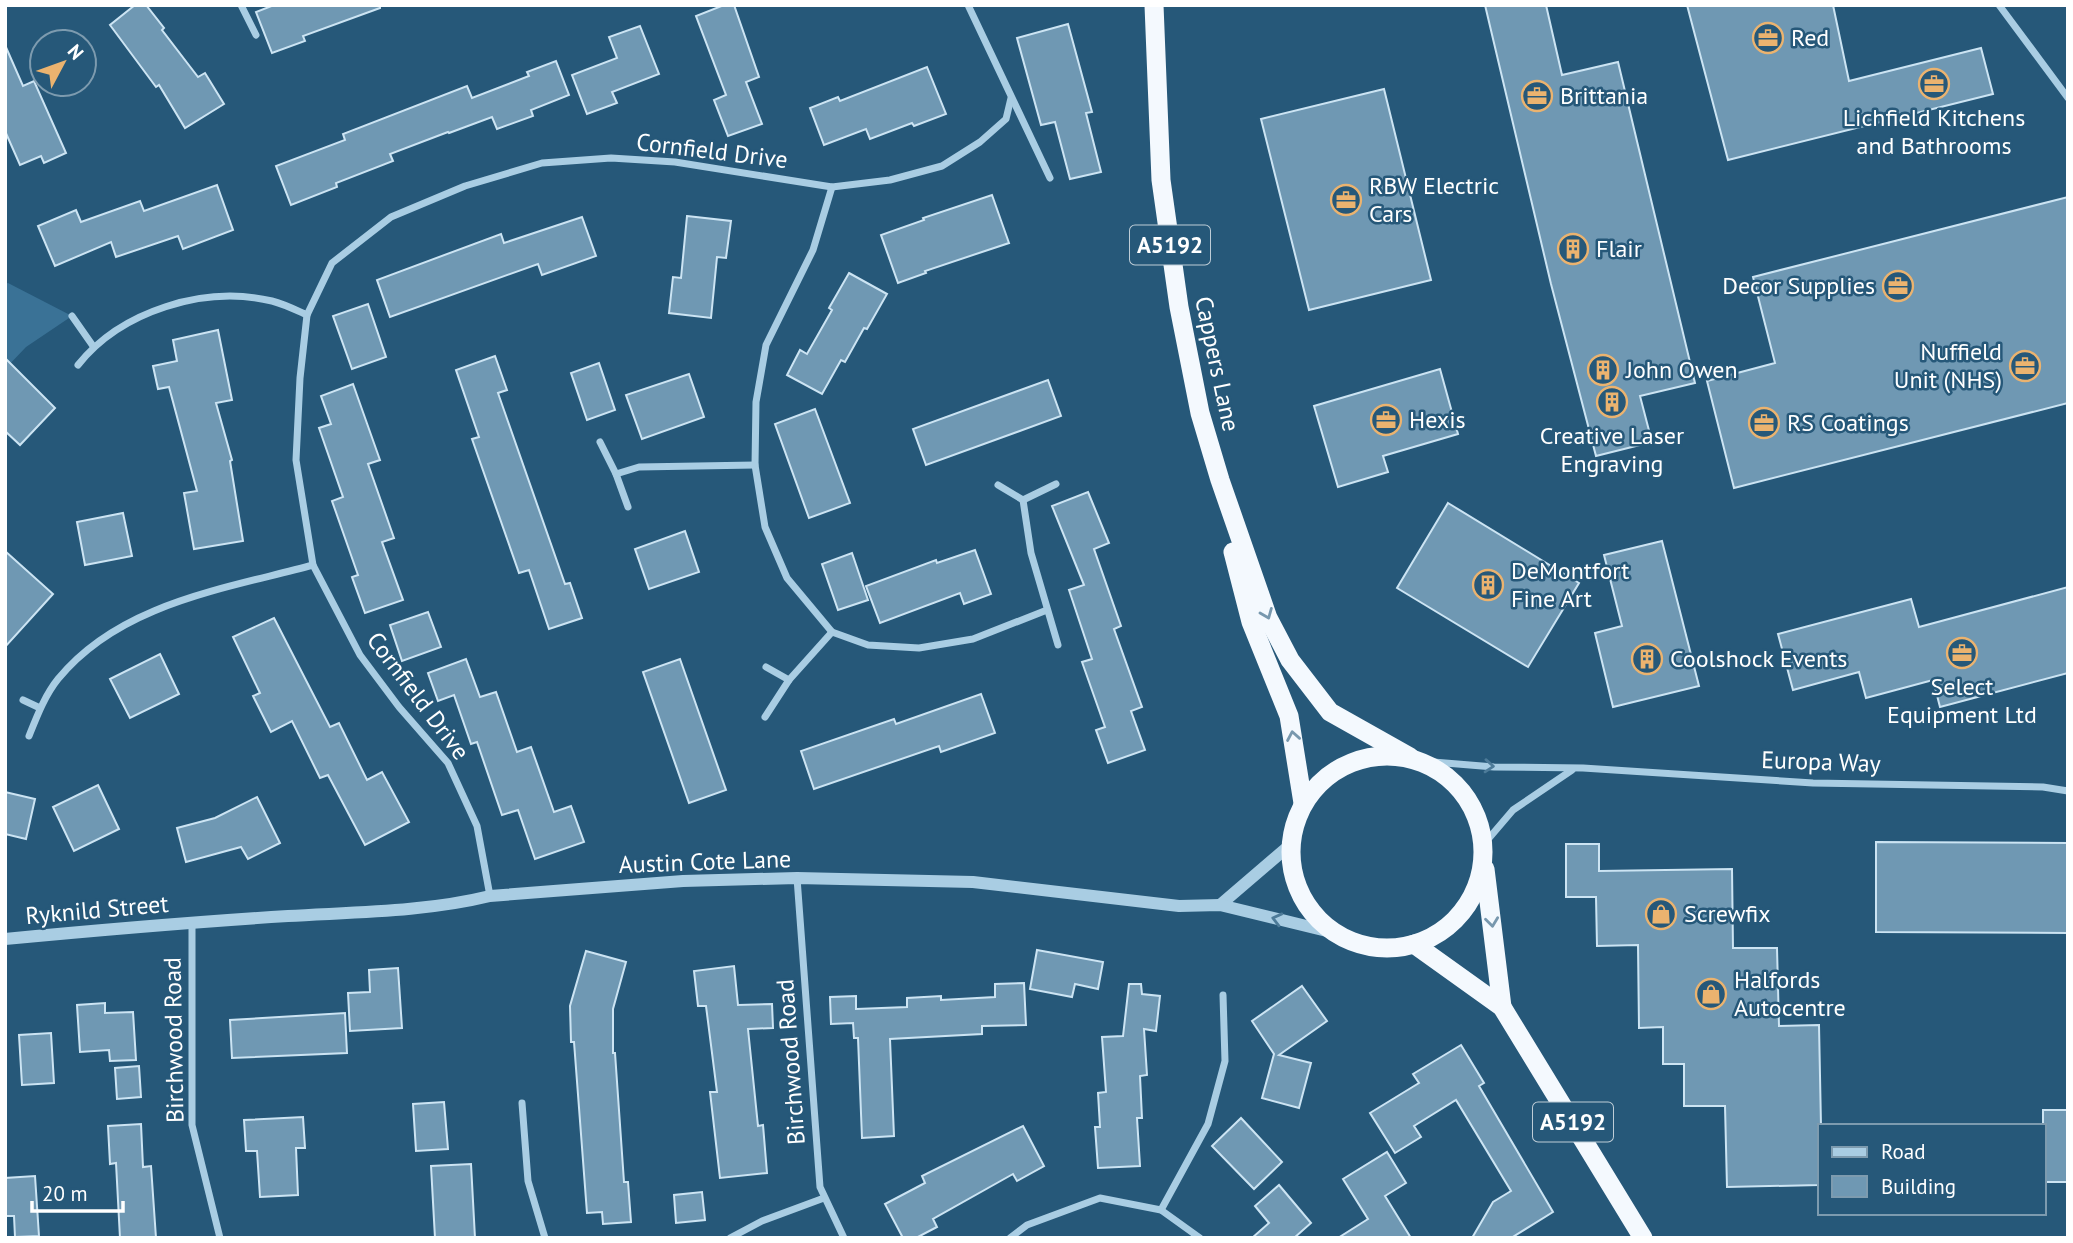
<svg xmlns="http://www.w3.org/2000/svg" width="2073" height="1243" font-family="'PT Sans',sans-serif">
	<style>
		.green { fill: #3a7296 }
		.building { fill: #6f98b3; stroke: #cce4f3; stroke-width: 2 }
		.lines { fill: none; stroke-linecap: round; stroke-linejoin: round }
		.minor { stroke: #a9cde3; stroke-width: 7 }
		.tertiary { stroke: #a9cde3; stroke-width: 12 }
		.trunk { stroke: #f4f9fe; stroke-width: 19 }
		.oneway { stroke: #7898ae }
		.oneway2 { stroke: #4d7b99 }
		.labels { text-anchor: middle; stroke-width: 5; stroke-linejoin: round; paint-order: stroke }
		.shield { fill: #265879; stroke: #becdd7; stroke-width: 2 }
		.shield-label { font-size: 23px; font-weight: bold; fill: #fff }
		.poi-label { font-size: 24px; fill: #fff; stroke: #265879; text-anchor: start }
		.street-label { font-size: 24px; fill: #fff; stroke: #265879 }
	</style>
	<rect width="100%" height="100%" fill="#265879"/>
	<path class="green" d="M8,283L72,316L26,347L5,369V284Z"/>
	<g class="building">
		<path d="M135,5H146L164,28L162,30L198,77L205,73L224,104L185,128L159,85L156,87L110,25Z"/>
		<path d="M274,5H380V8L303,36L305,41L272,53L256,12Z"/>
		<path d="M724,5H734L759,77L746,82L762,124L728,136L714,100L726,95L696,16Z"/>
		<path d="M1485,5H1546L1562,75L1618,62L1695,383L1640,396L1652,442L1596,456L1551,284Z"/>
		<path d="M1687,5H1833L1849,81L1981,48L1993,94L1728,160Z"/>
		<path d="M1068,24L1092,112L1086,113L1101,172L1070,179L1055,122L1041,125L1017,38Z"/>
		<path d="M640,26L659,74L612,92L617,103L587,114L572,75L617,58L609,37Z"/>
		<path d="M5,45L23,86L34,81L66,153L44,163L41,156L20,165L5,131Z"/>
		<path d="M556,61L569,95L531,110L533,116L497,129L492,117L449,133L448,132L390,154L393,161L336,183L337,187L291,205L276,166L345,140L343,134L467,86L472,98L529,76L527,72Z"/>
		<path d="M927,67L946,114L914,126L912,123L870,139L866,129L824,145L810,108L838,97L840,101Z"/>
		<path d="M1384,89L1431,280L1309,310L1261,119Z"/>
		<path d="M217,185L233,230L183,249L178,236L116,257L111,242L55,266L38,226L76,210L81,222L140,201L144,211Z"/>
		<path d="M992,195L1009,243L925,271L926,273L898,283L881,235L924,220L923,218Z"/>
		<path d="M2068,197V403L1734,488L1707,381L1775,363L1753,277Z"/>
		<path d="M687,216L731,221L726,258L717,257L711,318L669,313L673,277L681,278Z"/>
		<path d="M582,217L596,256L542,275L538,264L390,317L377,280L501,234L504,243Z"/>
		<path d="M849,273L887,294L867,329L864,328L845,362L841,360L822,394L787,375L800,350L807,354L832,310L829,308Z"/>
		<path d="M368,304L386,357L352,369L333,316Z"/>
		<path d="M218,330L232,400L216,403L232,460L230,461L243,541L194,549L184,493L197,491L169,387L158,389L153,366L177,361L173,340Z"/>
		<path d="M495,356L507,390L498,393L565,584L570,583L582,618L549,629L529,570L519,573L472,439L479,437L456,370Z"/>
		<path d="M5,358L55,408L20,445L5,431Z"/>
		<path d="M599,363L615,410L587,420L571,373Z"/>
		<path d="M1440,369L1458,434L1383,456L1388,472L1338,487L1314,406Z"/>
		<path d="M689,374L704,417L642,439L626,395Z"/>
		<path d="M1048,380L1061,416L926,465L913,429Z"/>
		<path d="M353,384L380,460L368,464L394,538L382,542L403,600L365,613L352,577L358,575L332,501L343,497L319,428L331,424L321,396Z"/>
		<path d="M815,409L850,503L809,518L775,424Z"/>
		<path d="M1088,492L1109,543L1094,549L1121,626L1114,629L1142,707L1131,711L1145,750L1108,763L1096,730L1105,727L1082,662L1092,659L1069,590L1084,585L1052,506Z"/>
		<path d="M1448,503L1579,583L1528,667L1397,588Z"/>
		<path d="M123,513L132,556L85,565L77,522Z"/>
		<path d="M685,531L699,572L649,589L635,549Z"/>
		<path d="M1662,541L1699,686L1613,707L1595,633L1622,626L1604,555Z"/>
		<path d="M975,550L991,594L964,604L960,593L880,623L866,586L936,560L937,563Z"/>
		<path d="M5,551L53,594L5,647Z"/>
		<path d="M852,553L868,600L838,610L822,564Z"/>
		<path d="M2068,587V673L1940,707L1933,680L1866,698L1859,672L1793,690L1778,634L1911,599L1919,627Z"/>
		<path d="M428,612L441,647L402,661L390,625Z"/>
		<path d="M274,618L330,727L339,723L367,780L382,772L409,822L365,845L328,775L320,778L292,721L271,732L253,696L260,693L233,637Z"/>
		<path d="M160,654L179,694L130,718L110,679Z"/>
		<path d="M466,659L480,697L496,692L517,752L531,747L554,812L571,806L584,842L535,859L518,810L502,815L477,742L471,744L454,695L438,701L428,673Z"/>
		<path d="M680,659L726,790L689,803L643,672Z"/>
		<path d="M981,694L995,733L941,752L939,746L814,789L801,751L894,719L896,724Z"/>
		<path d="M98,785L119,829L74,851L53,807Z"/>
		<path d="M5,792L35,799L26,839L5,834Z"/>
		<path d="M257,797L280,843L248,859L241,847L186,862L177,828L215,818Z"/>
		<path d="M1876,842L2068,843V933L1876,932Z"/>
		<path d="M1566,844H1599V871L1732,869L1733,948H1777L1779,1026L1819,1025L1821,1126H1819V1185L1727,1187L1725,1106H1684V1064H1663V1027L1639,1028L1638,945L1597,946L1596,897H1566Z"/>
		<path d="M1037,950L1103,962L1098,989L1075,984L1072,997L1030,989Z"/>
		<path d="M586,951L626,962L613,1009V1053H615L624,1182H628L631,1222L603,1224L602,1212L587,1213L574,1042H571L570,1006Z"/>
		<path d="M734,966L738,1005L772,1004L773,1028L748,1029L758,1126L763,1125L767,1173L720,1178L710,1092H717L706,1006H698L694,971Z"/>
		<path d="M398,968L402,1028L350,1031L348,993L370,992L369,970Z"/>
		<path d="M1024,983L1026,1025L982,1026V1034L890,1039L894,1136L862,1138L858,1038H854L853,1023L831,1024L830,997L856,996V1009L907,1007V998L941,996V1000L995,997V984Z"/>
		<path d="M1129,984H1141L1142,994L1160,996L1156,1031L1144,1029L1147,1075L1140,1076L1142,1118H1137L1140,1166L1098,1168L1095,1127H1100L1098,1093L1106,1092L1102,1037L1123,1036Z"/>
		<path d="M1302,986L1327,1021L1279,1055L1311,1063L1299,1108L1262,1098L1274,1054L1252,1021Z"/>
		<path d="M105,1003V1013L133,1012L136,1060L110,1061L109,1050L80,1052L77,1005Z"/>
		<path d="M345,1013L347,1053L232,1058L230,1020Z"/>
		<path d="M51,1033L54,1083L22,1085L19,1035Z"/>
		<path d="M1461,1045L1484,1083L1479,1086L1553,1212L1511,1238H1472L1493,1202L1511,1191L1456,1100L1414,1126L1421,1137L1395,1153L1370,1113L1419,1083L1413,1074Z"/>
		<path d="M139,1066L141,1097L117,1099L115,1068Z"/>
		<path d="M444,1102L448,1149L416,1151L413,1104Z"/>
		<rect x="2043" y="1110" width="25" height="72"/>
		<path d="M303,1117L305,1148H296L298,1195L260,1197L257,1151H246L244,1120Z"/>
		<path d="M1241,1118L1282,1162L1254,1189L1212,1146Z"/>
		<path d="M141,1124L143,1167L151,1166L156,1238H120L116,1163L110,1164L108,1126Z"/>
		<path d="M1023,1126L1044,1166L1017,1181L1013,1174L933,1219L937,1227L916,1238H903L885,1204L925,1183L922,1176Z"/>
		<path d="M1387,1152L1406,1183L1385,1196L1411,1238H1338L1368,1219L1343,1179Z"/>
		<path d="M471,1164L475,1238H435L431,1166Z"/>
		<path d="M35,1176L39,1236L15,1237L14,1216H5V1178Z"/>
		<path d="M1279,1185L1311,1223L1294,1238H1252L1269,1223L1255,1206Z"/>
		<path d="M702,1192L705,1220L676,1223L674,1195Z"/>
	</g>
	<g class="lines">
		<g class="minor">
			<path d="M241,5L256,35"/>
			<path d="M968,5L1050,178"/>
			<path d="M1999,5L2068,98"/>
			<path d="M832,187L813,250L766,345L756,402L755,465L765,527L787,578L832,632L868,645L919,648L973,639L1047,610"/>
			<path d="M72,316L93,346"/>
			<path d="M78,365C121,311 204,285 272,301C284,304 296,310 307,315"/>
			<path d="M600,442L616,474L628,507"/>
			<path d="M616,474L639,467L755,465"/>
			<path d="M998,485L1023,500L1056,484"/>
			<path d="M1023,500L1031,553L1058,645"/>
			<path d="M766,667L789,680"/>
			<path d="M23,700L40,708"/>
			<path d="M765,717L789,680L832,632"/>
			<path d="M29,736C37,716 45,695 58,679C120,603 225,589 313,565"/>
			<path d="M1421,761L1494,767L1583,768L1813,783L2043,787L2068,791"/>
			<path d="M1484,844L1513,810L1572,770"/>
			<path d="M797,878L820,1187L844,1238"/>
			<path d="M490,896L477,826L448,763L399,707L360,655L313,565L296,460L300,378L307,315L332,263L391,217L465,186L542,163L611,158L675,162L832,187L890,180L942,166L980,142L1006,119L1011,98"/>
			<path d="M192,922V1125L220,1238"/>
			<path d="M522,1103L528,1181L545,1238"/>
			<path d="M1161,1210L1208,1124L1225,1061L1223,995"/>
			<path d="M730,1238L762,1221L824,1198"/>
			<path d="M1010,1238L1027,1225L1100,1198L1161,1210L1200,1238"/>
		</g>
		<g class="tertiary">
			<path d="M1220,905L1290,845"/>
			<path d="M5,939C99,930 194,922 288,916C355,912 425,912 490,896L683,881L797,878L973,882L1179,906L1220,905L1335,933"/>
		</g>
		<g class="trunk">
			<path d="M1154,5L1161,180L1179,307L1200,413L1220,480L1268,618L1290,660L1330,712L1410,757"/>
			<path d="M1233,552L1251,622L1289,716L1303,803"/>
			<circle cx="1387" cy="852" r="96"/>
			<path d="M1485,869L1502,1007"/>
			<path d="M1414,944L1502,1007L1643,1238"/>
		</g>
	</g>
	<defs><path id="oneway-chevron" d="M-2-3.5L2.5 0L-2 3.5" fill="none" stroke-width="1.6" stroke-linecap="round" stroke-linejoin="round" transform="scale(1.75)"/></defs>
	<g class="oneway">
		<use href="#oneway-chevron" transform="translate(1267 614) rotate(68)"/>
		<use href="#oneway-chevron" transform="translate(1293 736) rotate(-100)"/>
		<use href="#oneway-chevron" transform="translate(1492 922) rotate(83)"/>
	</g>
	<g class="oneway2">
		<use href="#oneway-chevron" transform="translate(1489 766) rotate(4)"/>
		<use href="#oneway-chevron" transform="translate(1277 919) rotate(-166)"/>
	</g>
	<defs>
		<g id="office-ring" transform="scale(1.575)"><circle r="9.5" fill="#265879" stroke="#ebb36f" stroke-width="1.5"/><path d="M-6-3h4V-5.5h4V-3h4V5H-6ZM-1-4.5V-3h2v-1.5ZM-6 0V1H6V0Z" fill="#ebb36f"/></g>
		<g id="building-ring" transform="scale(1.575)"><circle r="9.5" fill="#265879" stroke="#ebb36f" stroke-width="1.5"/><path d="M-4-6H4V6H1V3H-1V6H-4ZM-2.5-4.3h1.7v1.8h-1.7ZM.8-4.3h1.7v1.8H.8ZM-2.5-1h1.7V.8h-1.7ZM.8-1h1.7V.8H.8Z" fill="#ebb36f"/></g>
		<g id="shop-ring" transform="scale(1.575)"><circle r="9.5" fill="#265879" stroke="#ebb36f" stroke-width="1.5"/><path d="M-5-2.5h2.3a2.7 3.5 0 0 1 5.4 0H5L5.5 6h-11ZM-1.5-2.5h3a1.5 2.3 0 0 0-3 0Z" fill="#ebb36f"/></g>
	</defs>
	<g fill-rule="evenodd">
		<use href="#office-ring" x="1768" y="38"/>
		<use href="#office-ring" x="1934" y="84"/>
		<use href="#office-ring" x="1537" y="96"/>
		<use href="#office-ring" x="1346" y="200"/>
		<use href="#building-ring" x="1573" y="249"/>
		<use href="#office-ring" x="1898" y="286"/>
		<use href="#office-ring" x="2025" y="366"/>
		<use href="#building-ring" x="1603" y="370"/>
		<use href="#building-ring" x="1612" y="402"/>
		<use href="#office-ring" x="1386" y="420"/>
		<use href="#office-ring" x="1764" y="423"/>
		<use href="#building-ring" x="1488" y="585"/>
		<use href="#office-ring" x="1962" y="653"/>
		<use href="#building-ring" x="1647" y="659"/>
		<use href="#shop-ring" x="1661" y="914"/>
		<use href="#shop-ring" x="1711" y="994"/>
	</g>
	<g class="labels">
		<g class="shield">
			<rect x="1130" y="225.5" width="80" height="39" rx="5"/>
			<rect x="1533" y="1102.5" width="80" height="39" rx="5"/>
		</g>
		<g class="shield-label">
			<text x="1170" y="253">A5192</text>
			<text x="1573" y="1130">A5192</text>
		</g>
		<g class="poi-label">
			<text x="1791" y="46">Red</text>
			<text x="1560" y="104">Brittania</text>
			<text x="1934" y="126" text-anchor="middle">Lichfield Kitchens<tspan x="1934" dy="28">and Bathrooms</tspan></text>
			<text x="1369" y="194">RBW Electric<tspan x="1369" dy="28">Cars</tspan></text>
			<text x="1596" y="257">Flair</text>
			<text x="1875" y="294" text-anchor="end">Decor Supplies</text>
			<text x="2002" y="360" text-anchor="end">Nuffield<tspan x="2002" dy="28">Unit (NHS)</tspan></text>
			<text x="1626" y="378">John Owen</text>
			<text x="1409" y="428">Hexis</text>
			<text x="1787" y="431">RS Coatings</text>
			<text x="1612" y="444" text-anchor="middle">Creative Laser<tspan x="1612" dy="28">Engraving</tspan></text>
			<text x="1511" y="579">DeMontfort<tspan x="1511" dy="28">Fine Art</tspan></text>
			<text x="1670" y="667">Coolshock Events</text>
			<text x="1962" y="695" text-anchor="middle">Select<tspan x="1962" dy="28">Equipment Ltd</tspan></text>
			<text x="1684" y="922">Screwfix</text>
			<text x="1734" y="988">Halfords<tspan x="1734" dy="28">Autocentre</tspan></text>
		</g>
		<g class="street-label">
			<text transform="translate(712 151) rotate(7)" y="8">Cornfield Drive</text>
			<text transform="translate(1217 364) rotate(78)" y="8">Cappers Lane</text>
			<text transform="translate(418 696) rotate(53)" y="8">Cornfield Drive</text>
			<text transform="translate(1821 762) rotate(2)" y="8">Europa Way</text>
			<text transform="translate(705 862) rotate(-2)" y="8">Austin Cote Lane</text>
			<text transform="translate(97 910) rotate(-5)" y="8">Ryknild Street</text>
			<text transform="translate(174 1040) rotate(-91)" y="8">Birchwood Road</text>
			<text transform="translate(791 1062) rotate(-94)" y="8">Birchwood Road</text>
		</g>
	</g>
	<rect width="2073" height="1243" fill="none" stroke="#ffffff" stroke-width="14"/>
	<rect x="1818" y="1124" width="228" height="91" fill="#265879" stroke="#7d9baf" stroke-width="2"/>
	<rect x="1832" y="1147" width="35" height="10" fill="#a9cde3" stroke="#7d9baf" stroke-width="2"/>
	<text x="1881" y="1159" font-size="21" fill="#ffffff">Road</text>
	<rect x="1832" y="1176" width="35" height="21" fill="#6f98b3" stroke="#7d9baf" stroke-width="2"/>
	<text x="1881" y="1194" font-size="21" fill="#ffffff">Building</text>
	<g transform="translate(63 63) rotate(49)"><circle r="33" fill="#265879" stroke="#7d9baf" stroke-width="2"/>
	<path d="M0-5L12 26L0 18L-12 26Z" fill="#ebb36f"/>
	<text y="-10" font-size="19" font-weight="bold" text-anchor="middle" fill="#ffffff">N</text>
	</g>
	<path d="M32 1201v10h91v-10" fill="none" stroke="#ffffff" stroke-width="3.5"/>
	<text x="42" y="1201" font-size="21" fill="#ffffff" stroke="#265879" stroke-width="5" paint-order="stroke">20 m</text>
</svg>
